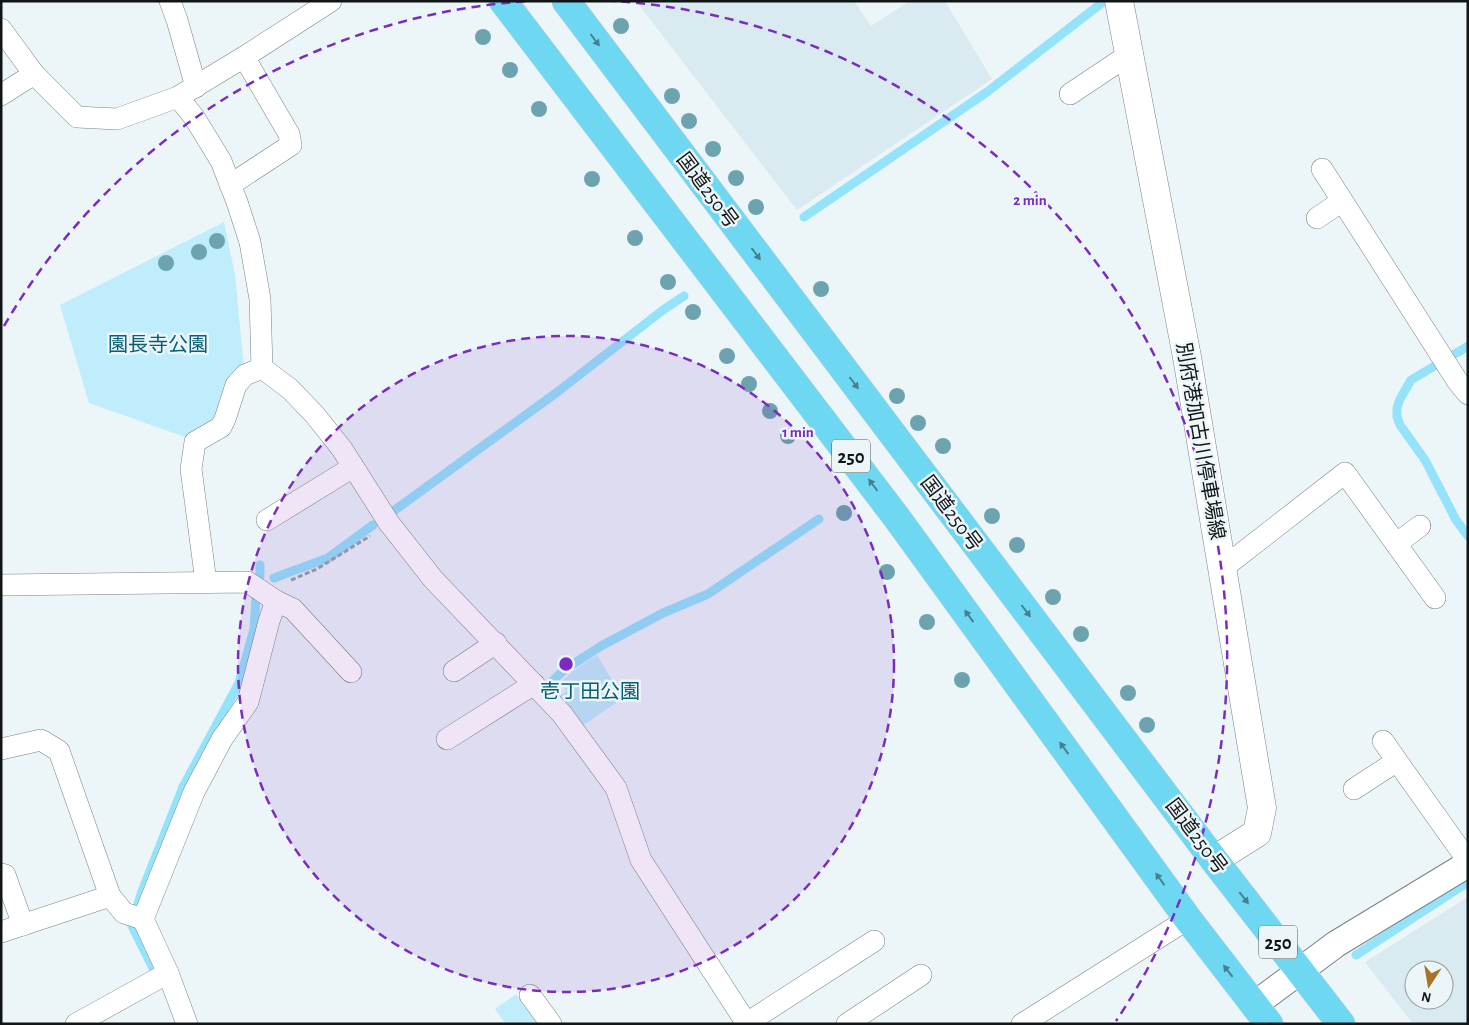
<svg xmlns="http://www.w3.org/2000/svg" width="1469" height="1025" font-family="'Alegreya Sans','Noto Sans JP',sans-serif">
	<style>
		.built { fill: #d9eaf0; fill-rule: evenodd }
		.green { fill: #c0edfb }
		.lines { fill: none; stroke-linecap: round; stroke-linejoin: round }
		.stream { stroke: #95e3fa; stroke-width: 9 }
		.minor-casing { stroke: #7a8284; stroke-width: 22 }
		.tertiary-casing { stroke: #7a8284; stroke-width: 28 }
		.secondary-casing { stroke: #7a8284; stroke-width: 29 }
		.trunk-casing { stroke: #d0d0d0; stroke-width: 29 }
		.path { stroke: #9ca3a5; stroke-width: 3; stroke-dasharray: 5 2.5; stroke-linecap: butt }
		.minor { stroke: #fff; stroke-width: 21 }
		.tertiary { stroke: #fff; stroke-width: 26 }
		.secondary { stroke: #fff; stroke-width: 28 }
		.trunk { stroke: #6ed8f3; stroke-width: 28 }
		.tree { fill: #6da3af }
		.oneway { fill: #458090 }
		.ring { fill: none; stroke: #7b2cbf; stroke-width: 2.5; stroke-dasharray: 9 6 }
		.labels { text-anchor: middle; stroke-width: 5; stroke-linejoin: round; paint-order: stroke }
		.shield { fill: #ecf5f8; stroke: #53585a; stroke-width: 1 }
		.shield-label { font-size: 19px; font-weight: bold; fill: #121516 }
		.street-label { font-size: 20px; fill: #121516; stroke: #ecf5f8 }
		.park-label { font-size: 20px; fill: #056074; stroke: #ecf5f8 }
		.centre { fill: #7b2cbf; stroke: #ecf5f8; stroke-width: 2.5 }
		.ring-label { font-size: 15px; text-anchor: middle; font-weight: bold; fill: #7b2cbf; stroke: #ecf5f8; stroke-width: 5; stroke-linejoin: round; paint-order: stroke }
	</style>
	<rect width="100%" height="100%" fill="#ecf5f8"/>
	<g class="built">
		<path d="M636,1H854L871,26L910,1H945L992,79L797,210Z"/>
		<path d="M1468,897V1024H1413L1365,962ZM1414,970H1444V1000H1414Z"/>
	</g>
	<g class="green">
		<path d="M224,222L235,275L244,369C221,385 221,394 215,420L185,437L89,403L60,305Z"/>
		<path d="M597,655L623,698L578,729L557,698L567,691L560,683L573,671Z"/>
		<path d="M516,994L537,1024H506L495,1009Z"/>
	</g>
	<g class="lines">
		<g class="stream">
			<path d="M804,217L987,92L1103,2"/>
			<path d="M1468,346L1411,380L1400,399L1397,408V417L1400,425L1425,460L1456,520L1468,536"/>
			<path d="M395,510L556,393L663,310L684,296"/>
			<path d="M260,565V576"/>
			<path d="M274,578L328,558L373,525"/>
			<path d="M545,688L564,670L601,646L663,613L708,594L819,519"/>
			<path d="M1356,955L1468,882"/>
			<path d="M158,978L132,926L141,894L183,787L239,683L254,629L256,598"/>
		</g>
		<g class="minor-casing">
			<g id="minor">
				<path d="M170,1L177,20L196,87"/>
				<path d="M1,29L34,74L77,117L117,119L178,97L244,57L331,1"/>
				<path d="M1070,94L1130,54"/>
				<path d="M1,95L34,74"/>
				<path d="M178,97L194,117L221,161L237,202L250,242L260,299L262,368L290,389L315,415L342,449L389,523L433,579L562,714L616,788L641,860L747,1024"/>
				<path d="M1322,169L1458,382L1468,394"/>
				<path d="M230,185L291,145L289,134L244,57"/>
				<path d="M1317,218L1342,201"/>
				<path d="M267,520L353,467"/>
				<path d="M1396,544L1420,526"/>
				<path d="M1223,568L1345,473L1435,598"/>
				<path d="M206,582L191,469L195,442L221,427L225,419L236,385L245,375L262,368"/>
				<path d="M1,585L248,582L276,601L293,609L351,672"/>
				<path d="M454,671L496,643"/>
				<path d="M447,739L534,684"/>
				<path d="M1383,741L1397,761"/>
				<path d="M1,749L41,740L59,751L110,896"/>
				<path d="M1354,789L1397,761L1468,861"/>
				<path d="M1,874L5,875L23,925"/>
				<path d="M1,932L110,896L124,913L143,919"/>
				<path d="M530,995L551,1024"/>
				<path d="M747,1023L874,941"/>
				<path d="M76,1024L168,973"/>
				<path d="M187,1024L168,973L143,919L194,792L222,739L248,702L269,621L276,601"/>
				<path d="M847,1024L921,975"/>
				<path d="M1022,1024L1188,919"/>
			</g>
		</g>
		<g class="tertiary-casing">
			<path id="tertiary" d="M1254,1005L1336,944L1468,864"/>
		</g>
		<g class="secondary-casing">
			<path id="secondary" d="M1119,1L1187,357L1262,808L1257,833L1214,860"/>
		</g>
		<g class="trunk-casing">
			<g id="trunk">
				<path d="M503,1L897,518L1188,919L1269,1024"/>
				<path d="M566,1L1214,860L1341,1024"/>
			</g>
		</g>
		<path class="path" d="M291,580L317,569L370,536"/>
		<use href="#minor" class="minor"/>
		<use href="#tertiary" class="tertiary"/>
		<use href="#secondary" class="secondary"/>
		<use href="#trunk" class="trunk"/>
	</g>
	<g class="tree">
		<circle cx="621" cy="26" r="8"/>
		<circle cx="483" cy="37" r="8"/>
		<circle cx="510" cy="70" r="8"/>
		<circle cx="672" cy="96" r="8"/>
		<circle cx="539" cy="109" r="8"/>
		<circle cx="689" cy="121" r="8"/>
		<circle cx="713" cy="149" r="8"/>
		<circle cx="736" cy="178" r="8"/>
		<circle cx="592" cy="179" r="8"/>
		<circle cx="756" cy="207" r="8"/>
		<circle cx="635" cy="238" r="8"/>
		<circle cx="217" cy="241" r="8"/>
		<circle cx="199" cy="252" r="8"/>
		<circle cx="166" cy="263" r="8"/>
		<circle cx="668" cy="282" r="8"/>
		<circle cx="821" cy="289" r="8"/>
		<circle cx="693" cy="312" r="8"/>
		<circle cx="727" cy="356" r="8"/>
		<circle cx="749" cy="384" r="8"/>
		<circle cx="897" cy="396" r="8"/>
		<circle cx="770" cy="411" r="8"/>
		<circle cx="918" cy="423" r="8"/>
		<circle cx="788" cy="436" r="8"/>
		<circle cx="943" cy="446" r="8"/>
		<circle cx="844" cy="513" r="8"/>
		<circle cx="992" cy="516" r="8"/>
		<circle cx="1017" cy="545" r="8"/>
		<circle cx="887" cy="572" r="8"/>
		<circle cx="1053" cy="597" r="8"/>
		<circle cx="927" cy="622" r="8"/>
		<circle cx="1081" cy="634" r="8"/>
		<circle cx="962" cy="680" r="8"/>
		<circle cx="1128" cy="693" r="8"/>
		<circle cx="1147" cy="725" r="8"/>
	</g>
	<defs><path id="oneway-solid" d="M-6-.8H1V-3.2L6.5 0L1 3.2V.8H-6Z" transform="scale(1.25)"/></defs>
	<g class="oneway">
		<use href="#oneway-solid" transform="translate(595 40) rotate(53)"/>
		<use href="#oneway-solid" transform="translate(756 254) rotate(53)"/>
		<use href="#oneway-solid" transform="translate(854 383) rotate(53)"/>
		<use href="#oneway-solid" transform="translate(873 485) rotate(-127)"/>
		<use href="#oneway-solid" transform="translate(1026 611) rotate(53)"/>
		<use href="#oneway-solid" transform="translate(969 616) rotate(-126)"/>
		<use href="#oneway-solid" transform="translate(1064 748) rotate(-126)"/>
		<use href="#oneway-solid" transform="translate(1160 879) rotate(-126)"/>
		<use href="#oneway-solid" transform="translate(1244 898) rotate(52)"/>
		<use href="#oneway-solid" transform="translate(1228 971) rotate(-128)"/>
	</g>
	<circle cx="566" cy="664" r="328" fill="#7b2cbf" fill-opacity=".12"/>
	<g class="ring">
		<circle cx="566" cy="664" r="328"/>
		<path d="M4 326A656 656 0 1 1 1116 1021"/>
	</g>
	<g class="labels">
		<g class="shield">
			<rect x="832" y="439.5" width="38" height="33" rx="4"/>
			<rect x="1259" y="925.5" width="38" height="33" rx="4"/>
		</g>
		<g class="shield-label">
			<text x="851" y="463">250</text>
			<text x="1278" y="949">250</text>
		</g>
		<g class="street-label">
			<text transform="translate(708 190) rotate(53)" y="7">国道250号</text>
			<text transform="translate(1201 441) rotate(80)" y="7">別府港加古川停車場線</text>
			<text transform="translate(952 513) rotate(53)" y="7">国道250号</text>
			<text transform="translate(1197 836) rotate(53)" y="7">国道250号</text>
		</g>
		<g class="park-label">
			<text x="158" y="351">園長寺公園</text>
			<text x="590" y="698">壱丁田公園</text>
		</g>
	</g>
	<circle cx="566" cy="664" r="8" class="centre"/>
	<g class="ring-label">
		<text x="1030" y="205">2 min</text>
		<text x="798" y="437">1 min</text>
	</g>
	<rect width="1469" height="1025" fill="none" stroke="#121516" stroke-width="5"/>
	<g transform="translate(1429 985) rotate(192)"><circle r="24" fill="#ecf5f8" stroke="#959b9e"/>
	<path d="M0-4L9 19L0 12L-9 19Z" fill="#a9732e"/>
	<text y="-8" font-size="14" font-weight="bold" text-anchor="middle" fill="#121516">N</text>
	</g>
</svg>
